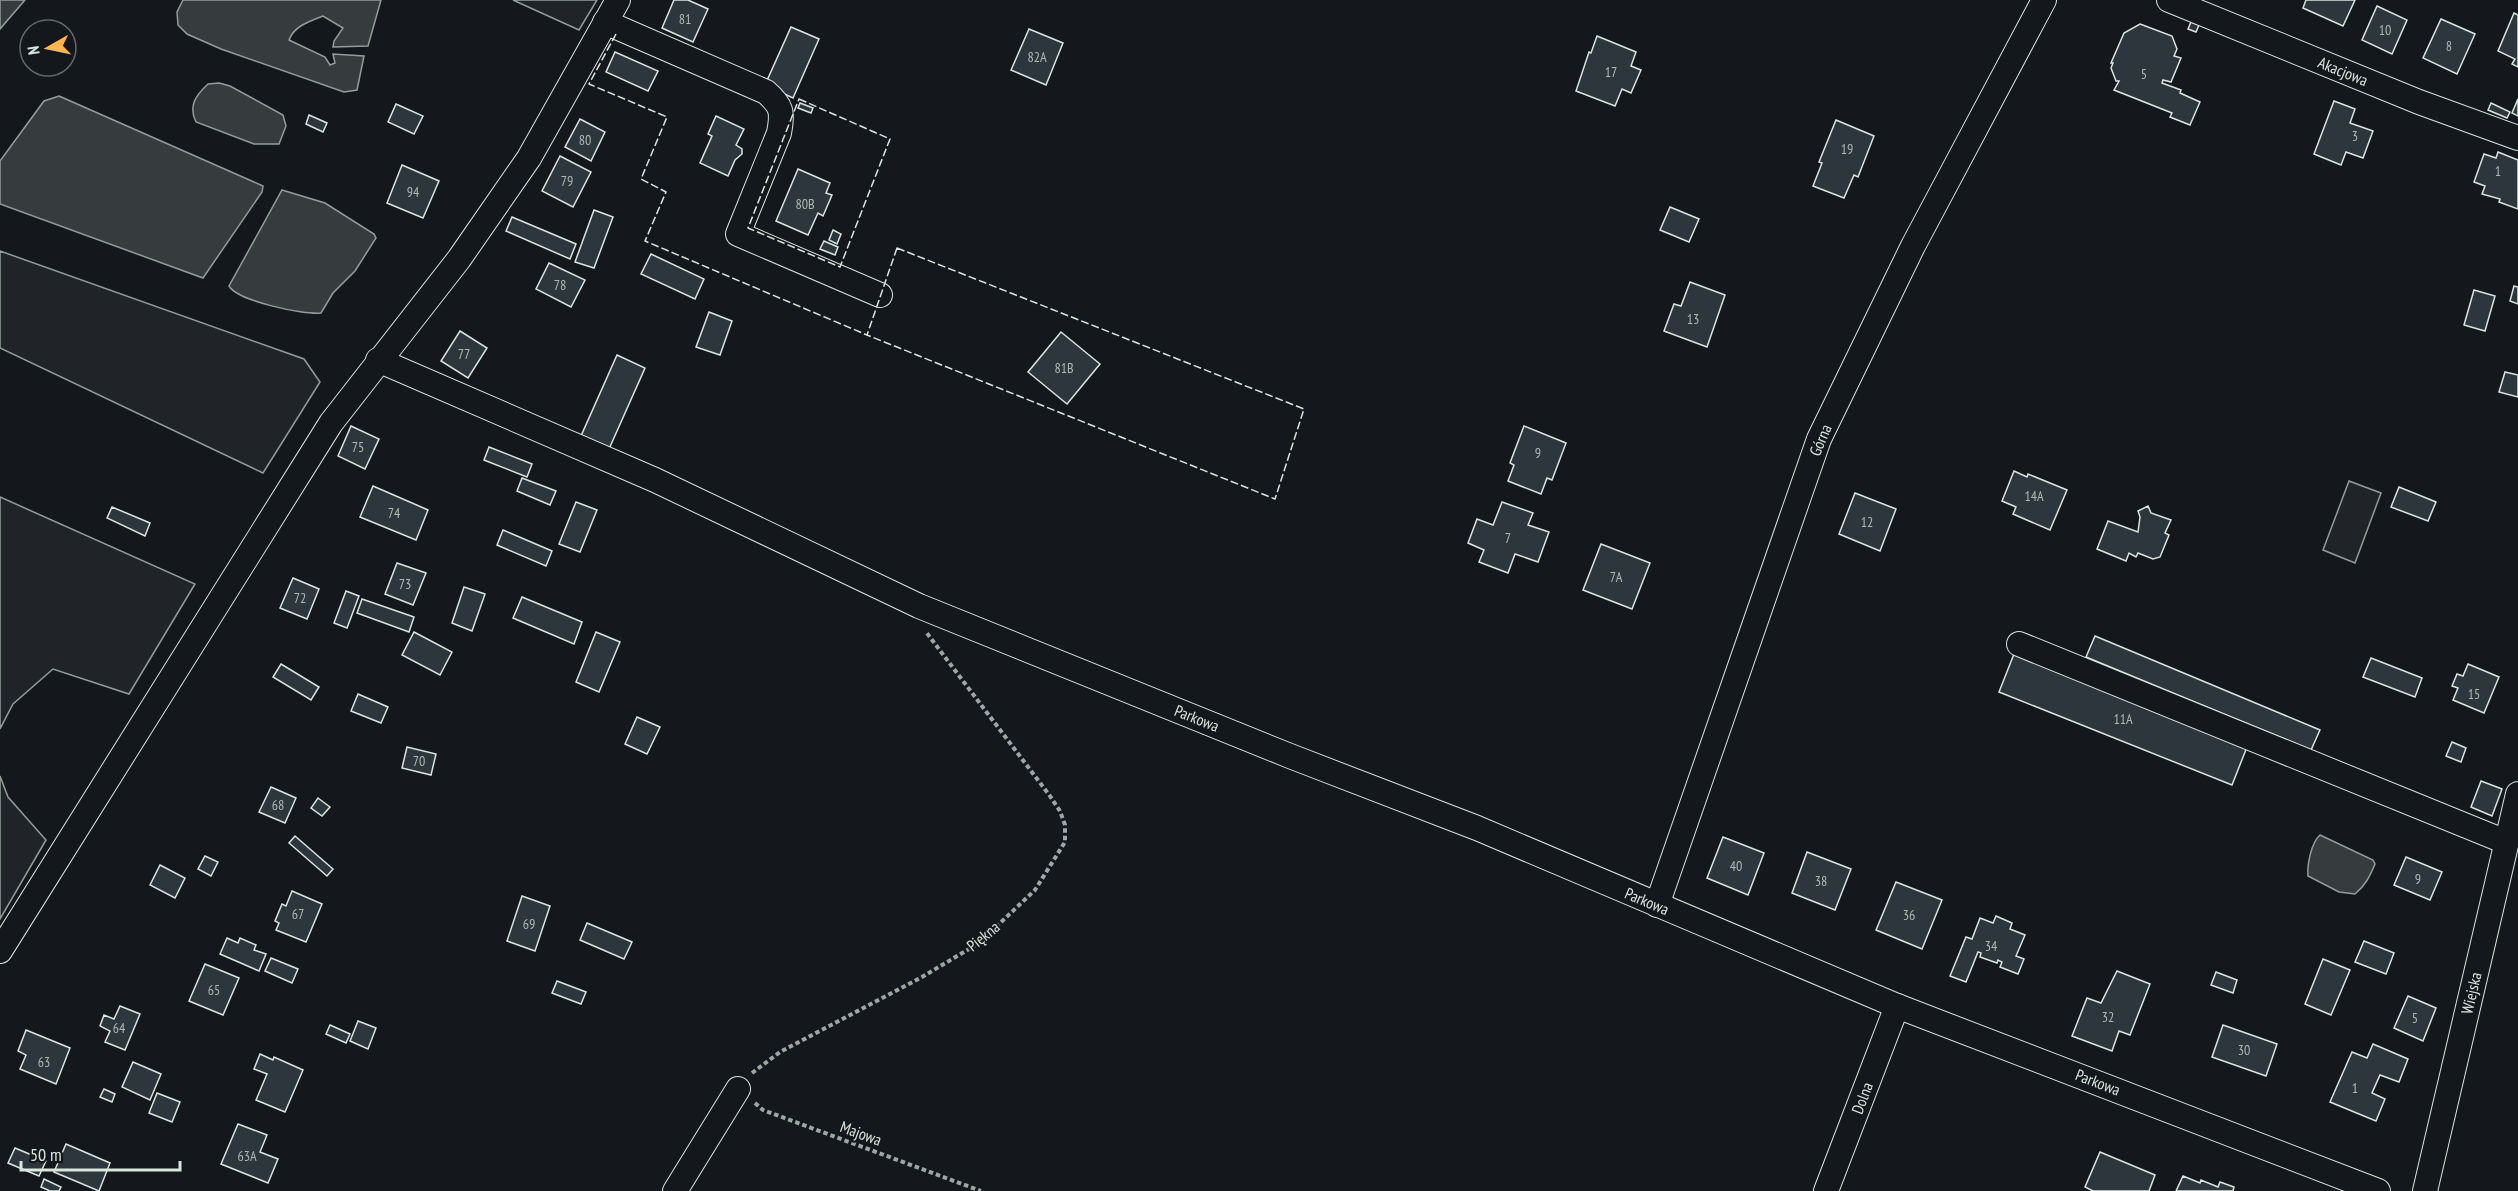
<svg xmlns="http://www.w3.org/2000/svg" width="2518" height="1191" font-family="'PT Sans Narrow',sans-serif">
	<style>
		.green { fill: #202428; stroke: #939e99; stroke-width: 1.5 }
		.water { fill: #363b3e; stroke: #939e99; stroke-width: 1.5 }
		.building { fill: #2c363c; stroke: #d8e6dc; stroke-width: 1.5 }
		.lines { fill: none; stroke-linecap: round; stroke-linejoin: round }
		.minor-casing { stroke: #d8e6dc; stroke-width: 26 }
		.path { stroke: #9da8a2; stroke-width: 4; stroke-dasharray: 4.5 3; stroke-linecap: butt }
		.minor { stroke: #14181c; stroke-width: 24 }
		.fence { stroke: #d8e6dc; stroke-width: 1.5; stroke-dasharray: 8 3; stroke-linecap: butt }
		.labels { text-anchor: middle; stroke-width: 4.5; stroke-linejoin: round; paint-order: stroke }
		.number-label { font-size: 14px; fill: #adbab4 }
		.street-label { font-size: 16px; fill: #d8e6dc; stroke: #14181c }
	</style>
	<rect width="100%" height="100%" fill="#14181c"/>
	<g class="green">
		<path d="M513,0H597L579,30Z"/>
		<path d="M0,251L304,359L320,382L263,473L0,348Z"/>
		<path d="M2349,481L2381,493L2355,563L2323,550Z"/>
		<path d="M0,497L195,584L129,694L53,669L13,704L0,729Z"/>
		<path d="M0,776L8,797L46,840L0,919Z"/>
	</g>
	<g class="water">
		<path d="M0,0H25L0,29Z"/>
		<path d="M183,0H381L368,46L333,47L334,41L343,28L323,16C310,21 294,26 289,40L325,57L330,65L335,63L333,54L364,56L357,90L344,92L221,49L187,34L178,25L177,12Z"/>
		<path d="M219,83L230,86L283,115L286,126L279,144H254L196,122C188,106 196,95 208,84Z"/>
		<path d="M59,96L263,186L262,192L203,278L0,204V161L44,101Z"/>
		<path d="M282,190L325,203L374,234L376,238L355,271L333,293L321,313C303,315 238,301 229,286Z"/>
		<path d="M2320,835L2373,860L2375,864C2370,876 2365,886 2355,894L2339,892L2308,876C2307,865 2311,843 2320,835Z"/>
	</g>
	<g class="building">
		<path d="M674,0H688L708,9L693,42L662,28Z"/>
		<path d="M2306,0H2355L2343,26L2303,8Z"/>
		<path d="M2377,6L2407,20L2392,54L2362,40Z"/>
		<path d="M2514,13L2518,15V67L2512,64L2515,59L2498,51Z"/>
		<path d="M2441,19L2475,34L2457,74L2423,58Z"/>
		<path d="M2191,22L2199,25L2196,32L2188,29Z"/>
		<path d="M2140,24L2172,36L2177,49L2174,56L2181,58L2171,82L2163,80L2162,83L2181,90L2180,93L2200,102L2190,125L2170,117L2172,113L2114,90L2119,81H2116L2111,68L2113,63H2111L2124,33Z"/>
		<path d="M791,27L819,39L793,98L765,85Z"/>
		<path d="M1029,29L1063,43L1046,85L1011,70Z"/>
		<path d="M1597,36L1636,52L1631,66L1641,70L1631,93L1622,89L1615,106L1576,91L1589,52L1591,53Z"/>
		<path d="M615,52L658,71L648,91L606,72Z"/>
		<path d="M2518,99V116L2512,113Z"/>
		<path d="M2334,101L2355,109L2350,123L2373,131L2363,158L2346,152L2341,165L2314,154Z"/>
		<path d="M800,103L813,108L811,113L798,108Z"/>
		<path d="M2491,103L2510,112L2507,118L2488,110Z"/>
		<path d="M396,104L423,116L414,134L388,122Z"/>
		<path d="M309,115L327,123L323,132L306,124Z"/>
		<path d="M716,116L744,129L736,145L742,149V154L735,160L728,176L700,163L712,136L708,134Z"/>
		<path d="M580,119L605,132L591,161L565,147Z"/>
		<path d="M1836,120L1874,136L1858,177L1854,175L1844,198L1813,186L1822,163L1819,162Z"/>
		<path d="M2498,152L2518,160V209L2499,202L2500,199L2482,194L2485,186L2474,182L2484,154L2496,158Z"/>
		<path d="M560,156L591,172L573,207L542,191Z"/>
		<path d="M402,165L439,181L423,218L387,203Z"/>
		<path d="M798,169L830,183L826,193L832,195L823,216L818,213L808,235L776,221Z"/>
		<path d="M1670,207L1699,219L1689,242L1660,230Z"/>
		<path d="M594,210L613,217L594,268L575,262Z"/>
		<path d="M512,217L576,244L570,259L506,231Z"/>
		<path d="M833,230L841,234L837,244L829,240Z"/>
		<path d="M824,241L838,247L835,255L820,249Z"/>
		<path d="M651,254L704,279L695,299L641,274Z"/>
		<path d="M549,263L585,280L571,307L536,289Z"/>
		<path d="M1690,282L1725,295L1707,347L1664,331L1674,304L1681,306Z"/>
		<path d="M2514,286L2518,287V304L2510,301Z"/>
		<path d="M2474,290L2495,296L2485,331L2464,325Z"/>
		<path d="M709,312L732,321L720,355L696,347Z"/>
		<path d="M460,331L487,348L468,378L441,361Z"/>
		<path d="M1061,332L1100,364L1067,404L1028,372Z"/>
		<path d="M617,355L645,368L609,449L581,436Z"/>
		<path d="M2505,372L2518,375V397L2499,392Z"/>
		<path d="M351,426L379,439L365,469L338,456Z"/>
		<path d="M1524,426L1566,443L1552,480L1547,478L1541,494L1508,481L1514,465L1510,463Z"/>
		<path d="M489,447L532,464L527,477L484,460Z"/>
		<path d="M2014,471L2027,477L2028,474L2067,490L2050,530L2013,514L2016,507L2002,501Z"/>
		<path d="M522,478L556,491L550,505L517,491Z"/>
		<path d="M373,486L428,510L416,540L360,517Z"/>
		<path d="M2399,487L2436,502L2428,521L2391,507Z"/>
		<path d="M1855,493L1896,509L1880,551L1839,534Z"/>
		<path d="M576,502L597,510L580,552L559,544Z"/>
		<path d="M1502,502L1533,513L1528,525L1549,532L1538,562L1515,554L1508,573L1479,562L1484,550L1468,543L1477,519L1493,525Z"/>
		<path d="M2148,506L2151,513L2171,520L2165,533L2169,535L2160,557L2153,559L2138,553L2136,557L2129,553L2126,561L2097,549L2108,521L2138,532L2140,517L2138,511Z"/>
		<path d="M112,507L150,523L145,536L107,518Z"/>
		<path d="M503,530L552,551L546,566L497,545Z"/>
		<path d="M1601,544L1650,563L1632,609L1583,590Z"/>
		<path d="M397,563L426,573L413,605L385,594Z"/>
		<path d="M293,578L319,589L307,619L280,608Z"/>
		<path d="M464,587L485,594L472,631L452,623Z"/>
		<path d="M346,591L359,596L347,628L334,623Z"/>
		<path d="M522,597L582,622L574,644L513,618Z"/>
		<path d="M362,599L414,617L409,632L357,613Z"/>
		<path d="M414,632L452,652L440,675L402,655Z"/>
		<path d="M596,632L620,642L599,692L576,682Z"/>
		<path d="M2095,636L2320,730L2311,750L2086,657Z"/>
		<path d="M2014,654L2247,747L2232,785L1999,692Z"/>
		<path d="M2371,658L2422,678L2415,697L2363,677Z"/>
		<path d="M281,664L319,687L311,700L273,677Z"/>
		<path d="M2468,664L2499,677L2484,713L2453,700L2458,688L2452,686L2457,674L2463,676Z"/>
		<path d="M358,694L388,707L381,723L351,711Z"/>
		<path d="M637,717L660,727L647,754L625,744Z"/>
		<path d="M2452,742L2466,748L2461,762L2446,756Z"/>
		<path d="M407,747L436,754L431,775L402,768Z"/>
		<path d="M2481,781L2502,789L2492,816L2471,807Z"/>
		<path d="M271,787L296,798L285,823L259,812Z"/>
		<path d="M318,798L330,807L322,816L311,808Z"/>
		<path d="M295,836L333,869L327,876L289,843Z"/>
		<path d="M1723,837L1764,853L1748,895L1707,878Z"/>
		<path d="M1807,852L1851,869L1835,910L1792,893Z"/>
		<path d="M205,856L218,862L211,876L198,869Z"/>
		<path d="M2406,857L2442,872L2430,900L2394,885Z"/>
		<path d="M160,865L185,878L175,898L150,885Z"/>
		<path d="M1896,882L1942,900L1922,949L1876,930Z"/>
		<path d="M292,891L322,904L306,942L276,930L279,923L275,921L282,904L286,906Z"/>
		<path d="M522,896L550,906L535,951L507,941Z"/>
		<path d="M1996,916L2012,923L2010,929L2025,935L2016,956L2024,959L2018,974L2000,967L2002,962L1998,960L1997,963L1980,957L1981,953L1978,952L1966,982L1950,976L1966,937L1972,939L1980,918L1993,923Z"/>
		<path d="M587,923L632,942L624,959L580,940Z"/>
		<path d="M227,938L238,943L240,938L256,945L254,950L266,954L259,971L220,954Z"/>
		<path d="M2364,941L2394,953L2386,974L2355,962Z"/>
		<path d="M271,958L298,969L292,983L265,971Z"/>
		<path d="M2323,959L2350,970L2331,1015L2305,1004Z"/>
		<path d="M205,964L239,978L223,1015L189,1001Z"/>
		<path d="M2117,971L2150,984L2130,1035L2119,1031L2112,1051L2072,1036L2087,998L2101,1003Z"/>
		<path d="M2216,972L2237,980L2233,993L2211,985Z"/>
		<path d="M557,981L586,992L581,1004L552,993Z"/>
		<path d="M2408,996L2436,1008L2423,1041L2394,1028Z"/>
		<path d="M120,1006L140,1014L125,1050L105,1042L110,1031L100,1026L104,1015L114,1019Z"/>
		<path d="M358,1021L376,1028L368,1049L350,1041Z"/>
		<path d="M330,1025L350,1034L346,1043L326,1034Z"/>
		<path d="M2223,1025L2277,1044L2266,1076L2212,1057Z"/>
		<path d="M26,1030L70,1048L56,1084L20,1069L26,1055L18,1051Z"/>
		<path d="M2373,1044L2408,1059L2399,1082L2380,1075L2372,1093L2385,1099L2376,1121L2330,1102L2352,1052L2367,1058Z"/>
		<path d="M260,1054L273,1060L274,1057L303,1070L285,1112L256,1100L267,1074L254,1069Z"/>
		<path d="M133,1062L161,1074L150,1100L122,1087Z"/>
		<path d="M104,1089L115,1094L112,1102L100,1097Z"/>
		<path d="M157,1093L180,1102L172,1122L149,1113Z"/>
		<path d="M238,1124L267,1135L260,1152L278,1159L268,1183L221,1164Z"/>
		<path d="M66,1144L110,1163L99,1191L54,1172Z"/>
		<path d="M15,1148L46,1161L39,1176L8,1163Z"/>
		<path d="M2100,1152L2155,1175L2149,1191H2093L2085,1187Z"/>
		<path d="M2183,1176L2200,1183L2201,1180L2218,1187L2220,1182L2234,1187L2233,1191H2176Z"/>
		<path d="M44,1179L61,1187L59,1191H50L41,1187Z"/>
	</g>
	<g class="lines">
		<g class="minor-casing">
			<g id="minor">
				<path d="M2169,0L2419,102L2518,138"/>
				<path d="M605,22L766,92C782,106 783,112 779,133L738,234L880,295"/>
				<path d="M378,360L655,480L919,606L1290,756L1477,828L1897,1006L2378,1191"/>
				<path d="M2019,644L2506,842"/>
				<path d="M1657,905L1819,439L1913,246L2044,0"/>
				<path d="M0,951L331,423L459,259L529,158L618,0"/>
				<path d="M675,1191L738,1089"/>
				<path d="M1826,1191L1897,1006"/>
				<path d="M2425,1191L2518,794"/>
			</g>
		</g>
		<g class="path">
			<path d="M752,1073L780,1052L922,977L979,943L1035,890L1065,842V825L1060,811L1050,796L926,632"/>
			<path d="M755,1103L763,1110L981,1191"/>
		</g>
		<use href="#minor" class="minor"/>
		<g class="fence">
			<path d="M616,34L589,84L667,117L641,179L666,192L645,241L867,335"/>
			<path d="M799,99L890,139L840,267L748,228Z"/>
			<path d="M897,248L1304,409L1275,499L867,335Z"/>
		</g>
	</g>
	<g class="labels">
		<g class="number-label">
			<text x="685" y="24">81</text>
			<text x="2385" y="35">10</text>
			<text x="2449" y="51">8</text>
			<text x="1037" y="62">82A</text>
			<text x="1611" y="77">17</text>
			<text x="2144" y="79">5</text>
			<text x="2355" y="141">3</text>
			<text x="585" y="145">80</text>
			<text x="1847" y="154">19</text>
			<text x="2498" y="176">1</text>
			<text x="567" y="186">79</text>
			<text x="413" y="197">94</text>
			<text x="805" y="209">80B</text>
			<text x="560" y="290">78</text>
			<text x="1693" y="324">13</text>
			<text x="464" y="359">77</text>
			<text x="1064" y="373">81B</text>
			<text x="358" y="452">75</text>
			<text x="1538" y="458">9</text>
			<text x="2034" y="501">14A</text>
			<text x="394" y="518">74</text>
			<text x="1867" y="527">12</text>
			<text x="1508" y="543">7</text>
			<text x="1616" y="582">7A</text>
			<text x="405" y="589">73</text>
			<text x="300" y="603">72</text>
			<text x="2474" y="699">15</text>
			<text x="2123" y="724">11A</text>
			<text x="419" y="766">70</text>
			<text x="278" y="810">68</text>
			<text x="1736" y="871">40</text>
			<text x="2418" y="884">9</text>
			<text x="1821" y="886">38</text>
			<text x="298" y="919">67</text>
			<text x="1909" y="920">36</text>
			<text x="529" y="929">69</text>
			<text x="1991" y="951">34</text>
			<text x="214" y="995">65</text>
			<text x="2108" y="1022">32</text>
			<text x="2415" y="1023">5</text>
			<text x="119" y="1033">64</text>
			<text x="2244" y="1055">30</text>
			<text x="44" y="1067">63</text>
			<text x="2355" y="1093">1</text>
			<text x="247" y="1161">63A</text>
		</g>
		<g class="street-label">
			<text transform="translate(2343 71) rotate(22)" y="6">Akacjowa</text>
			<text transform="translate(1820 440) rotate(-67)" y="6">Górna</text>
			<text transform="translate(1197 718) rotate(22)" y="6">Parkowa</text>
			<text transform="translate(1647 901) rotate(23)" y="6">Parkowa</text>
			<text transform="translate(983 936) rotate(-39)" y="6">Piękna</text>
			<text transform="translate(2471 993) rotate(-77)" y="6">Wiejska</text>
			<text transform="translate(2098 1082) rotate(21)" y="6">Parkowa</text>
			<text transform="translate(1862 1098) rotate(-69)" y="6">Dolna</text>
			<text transform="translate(861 1133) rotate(20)" y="6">Majowa</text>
		</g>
	</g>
	<g transform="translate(48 48) rotate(261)"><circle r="28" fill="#14181c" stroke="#626a69" stroke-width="1.5"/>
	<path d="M0-4.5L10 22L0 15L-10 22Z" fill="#ffb74d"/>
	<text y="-9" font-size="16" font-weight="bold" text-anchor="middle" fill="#d8e6dc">N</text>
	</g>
	<path d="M21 1161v9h159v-9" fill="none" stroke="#d8e6dc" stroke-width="3"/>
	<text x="30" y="1161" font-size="18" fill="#d8e6dc" stroke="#14181c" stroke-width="4.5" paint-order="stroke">50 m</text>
</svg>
